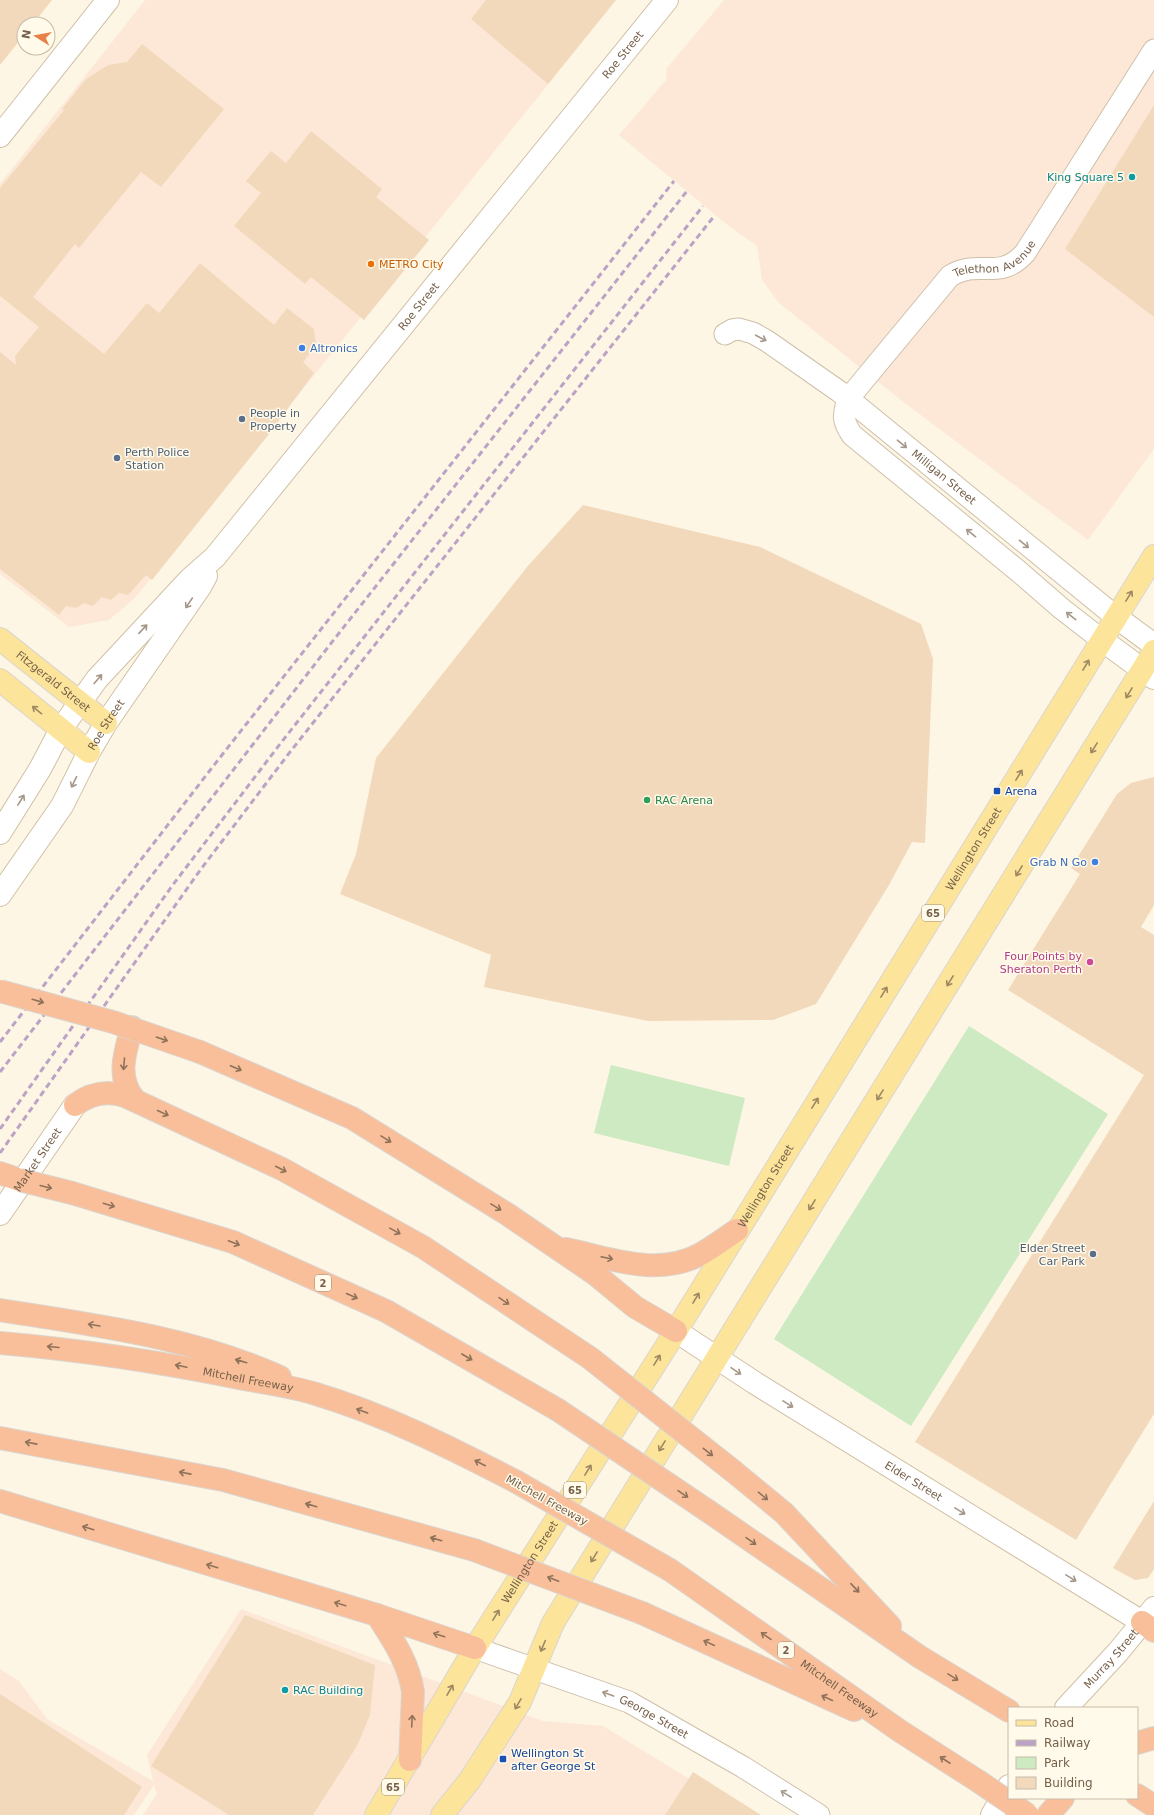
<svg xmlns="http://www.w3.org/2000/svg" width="1154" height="1815" font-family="'DejaVu Sans',sans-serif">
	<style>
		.commercial { fill: #fde8d7 }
		.green { fill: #cdeac2 }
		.building { fill: #f2d9bb }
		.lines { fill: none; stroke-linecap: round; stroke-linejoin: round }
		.street-casing { stroke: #cebfaa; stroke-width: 23 }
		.secondary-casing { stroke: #d1c0a7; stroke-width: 24 }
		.primary-casing { stroke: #dbd5d0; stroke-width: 24 }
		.highway-casing { stroke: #dbd5d0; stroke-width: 24 }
		.street { stroke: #fff; stroke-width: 21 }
		.secondary { stroke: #fff; stroke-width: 22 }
		.primary { stroke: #fce59b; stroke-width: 22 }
		.highway { stroke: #f8bf9a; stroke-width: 22 }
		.rail { stroke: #bba2c6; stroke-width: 3; stroke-dasharray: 6 4; stroke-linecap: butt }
		.highway-bridge-casing { stroke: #dbd5d0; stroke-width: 24; stroke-linecap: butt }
		.highway-bridge { stroke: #f8bf9a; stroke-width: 22 }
		.oneway { stroke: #a59789 }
		.oneway2 { stroke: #9e8762 }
		.oneway3 { stroke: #8f7259 }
		.culture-dot { fill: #0f9aa8; stroke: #fffaea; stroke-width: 1.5 }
		.food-dot { fill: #e8710a; stroke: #fffaea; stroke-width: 1.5 }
		.shop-dot { fill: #3f7fe0; stroke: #fffaea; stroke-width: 1.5 }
		.service-dot { fill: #5c6f8a; stroke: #fffaea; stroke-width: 1.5 }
		.transit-dot { fill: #1a4fb4; stroke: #fffaea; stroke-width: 1.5 }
		.leisure-dot { fill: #2e9e5b; stroke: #fffaea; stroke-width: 1.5 }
		.hotel-dot { fill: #d1479c; stroke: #fffaea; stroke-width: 1.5 }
		.labels { text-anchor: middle; stroke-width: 3; stroke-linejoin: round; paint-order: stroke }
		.shield { fill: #fffaea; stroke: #9e8e79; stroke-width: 1 }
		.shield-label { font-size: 10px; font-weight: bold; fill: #755f49 }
		.street-label { font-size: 11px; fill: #755f49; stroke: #fffaea }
		.culture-label { font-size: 11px; fill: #0d838f; stroke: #fffaea; text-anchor: end }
		.food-label { font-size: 11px; fill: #c56008; stroke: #fffaea; text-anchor: start }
		.shop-label { font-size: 11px; fill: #366cbe; stroke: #fffaea; text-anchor: start }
		.service-label { font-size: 11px; fill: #4e5e75; stroke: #fffaea; text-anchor: start }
		.transit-label { font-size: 11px; fill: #164399; stroke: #fffaea; text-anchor: start }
		.leisure-label { font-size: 11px; fill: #27864d; stroke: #fffaea; text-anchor: start }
		.hotel-label { font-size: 11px; fill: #b23c85; stroke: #fffaea; text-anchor: end }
	</style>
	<rect width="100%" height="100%" fill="#fdf6e4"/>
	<g class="commercial">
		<path d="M145,0H616L135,598L109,620L69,627L0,574V184Z"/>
		<path d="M724,0H1154V449L1088,540L906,404L779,303L762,280L757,246L730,227L619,135L666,80L667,68Z"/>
		<path d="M241,1609L543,1721L603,1726L748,1815H143L157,1794L154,1785L134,1815H0V1669L19,1681L47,1719L153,1781L147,1755Z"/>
	</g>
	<g class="green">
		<path d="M969,1026L1108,1114L911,1426L774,1339Z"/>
		<path d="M611,1065L745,1098L729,1166L594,1133Z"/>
	</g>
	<g class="building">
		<path d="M0,0H52L33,24H24V35L0,65Z"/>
		<path d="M486,0H616L548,84L471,19Z"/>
		<path d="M142,44L224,109L161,187L141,172L79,248L75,244L33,297L104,354L147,303L159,313L200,263L274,325L287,308L314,329L316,346L303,362L314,373L269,434L152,580L146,575L128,595L119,593L111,600L102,597L93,606L84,603L76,608L66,606L59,615L0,569V352L16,365L15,356L39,327L0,296V188L64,110L62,109L86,79L108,65L127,62Z"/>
		<path d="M1154,105V317L1065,249Z"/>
		<path d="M311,131L382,189L376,197L429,240L364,320L311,277L305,284L234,226L261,193L246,181L271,151L286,163Z"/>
		<path d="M583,505L760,547L921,624L933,659L925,843L912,842L889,885L816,1004L773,1020L648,1021L484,987L491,955L340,894L356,854L376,758L527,567Z"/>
		<path d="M1154,777V905L1141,927L1154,935V1414L1076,1540L915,1442L1144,1075L1008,990L1080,874L1071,868L1117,794L1131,783Z"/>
		<path d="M1154,1501V1569L1148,1578L1135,1580L1113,1568Z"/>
		<path d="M245,1615L375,1665L370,1715L357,1746L313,1815H229L151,1766Z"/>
		<path d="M0,1694L142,1787L124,1815H0Z"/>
		<path d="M693,1772L761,1815H665Z"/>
	</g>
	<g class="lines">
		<g class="street-casing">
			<g id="street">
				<path id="s1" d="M725,334L732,330L739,329L753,333L767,341L840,392L1116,617"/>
				<path id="s2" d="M1102,640L1062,609L1017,570L852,435C842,420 843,416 848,399L950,276C979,258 999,282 1025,253L1154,50"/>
				<path id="s3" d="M475,1648L629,1702L743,1767L819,1815"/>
			</g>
		</g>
		<g class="secondary-casing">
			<g id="secondary">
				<path d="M0,136L108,0"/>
				<path d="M1116,617L1154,645"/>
				<path d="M1102,640L1154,678"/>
				<path id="s4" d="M0,833L40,769L61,729L97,679L190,579L215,557L667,0"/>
				<path id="s5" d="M0,895L62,806L89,752L106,723L200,587L206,576"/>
				<path id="s6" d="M0,1214L75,1105"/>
				<path id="s7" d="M676,1331L755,1383L1142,1622L1154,1626"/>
				<path id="s8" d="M1066,1708L1118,1652L1154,1608"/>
				<path d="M992,1815L1009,1786"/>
			</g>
		</g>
		<g class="primary-casing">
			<g id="primary">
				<path id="s9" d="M0,639L106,723"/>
				<path d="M0,680L89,752"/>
				<path id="s10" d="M376,1815L475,1648L676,1331L1154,556"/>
				<path d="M442,1815L470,1780L520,1702L553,1623L1154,651"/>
			</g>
		</g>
		<g class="highway-casing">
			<g id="highway">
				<path d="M132,1027C125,1052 116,1077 134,1099"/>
				<path d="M200,1052L352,1118L507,1214L595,1274L635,1307L676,1331"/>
				<path d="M75,1105C91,1093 107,1090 125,1096L282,1169L423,1247L590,1358"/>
				<path d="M0,1173L20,1180"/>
				<path d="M72,1193L233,1242L386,1311L558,1410"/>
				<path d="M566,1249C609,1258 657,1277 699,1255C712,1248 725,1238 737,1230"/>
				<path d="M0,1310C94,1325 192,1337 280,1377"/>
				<path id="s11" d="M0,1343C81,1350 160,1362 239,1378C264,1383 291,1386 316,1394C386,1415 451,1448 515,1481"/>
				<path d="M0,1438L223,1480L474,1550"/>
				<path d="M733,1471L784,1513L890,1626"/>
				<path d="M0,1501L377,1615L475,1648"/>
				<path d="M708,1511L920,1657L1009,1711"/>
				<path id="s12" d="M670,1570L900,1731L978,1781"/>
				<path d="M642,1613L854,1710"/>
				<path d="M377,1615C393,1640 409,1663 413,1692L410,1760"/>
				<path d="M1142,1622L1154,1631"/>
				<path d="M1137,1743L1154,1738"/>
				<path d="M1137,1795L1154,1806"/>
				<path d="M1048,1815L1063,1798"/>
			</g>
		</g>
		<use href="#street" class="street"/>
		<use href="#secondary" class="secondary"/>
		<use href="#primary" class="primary"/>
		<use href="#highway" class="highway"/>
		<g class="rail">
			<path d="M0,1042L218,760L674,181"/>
			<path d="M0,1072L332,642L687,191"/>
			<path d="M0,1129L172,886L280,744L703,206"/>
			<path d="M0,1153L201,869L290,752L715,215"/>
		</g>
		<g class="highway-bridge-casing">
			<g id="highway-bridge">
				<path d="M0,991L113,1022L200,1052"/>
				<path d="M20,1180L72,1193"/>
				<path d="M590,1358L733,1471"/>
				<path d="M558,1410L708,1511"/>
				<path d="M515,1481L670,1570"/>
				<path d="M474,1550L642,1613"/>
				<path d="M978,1781L1028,1815"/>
			</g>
		</g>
		<use href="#highway-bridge" class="highway-bridge"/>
	</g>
	<defs><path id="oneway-shaft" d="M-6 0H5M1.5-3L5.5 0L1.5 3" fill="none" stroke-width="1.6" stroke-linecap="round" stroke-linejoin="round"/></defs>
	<g class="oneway">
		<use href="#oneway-shaft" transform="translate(761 338) rotate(28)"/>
		<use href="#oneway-shaft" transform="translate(902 444) rotate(40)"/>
		<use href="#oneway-shaft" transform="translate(971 533) rotate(-141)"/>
		<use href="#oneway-shaft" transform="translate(1024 544) rotate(39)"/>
		<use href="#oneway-shaft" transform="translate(189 603) rotate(124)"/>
		<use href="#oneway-shaft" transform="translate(1071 616) rotate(-142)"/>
		<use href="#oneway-shaft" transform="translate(143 629) rotate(-47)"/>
		<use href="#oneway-shaft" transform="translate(98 679) rotate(-50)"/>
		<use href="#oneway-shaft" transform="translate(74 782) rotate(116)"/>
		<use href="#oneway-shaft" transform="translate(21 800) rotate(-58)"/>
		<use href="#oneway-shaft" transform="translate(736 1371) rotate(34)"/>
		<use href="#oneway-shaft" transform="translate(788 1404) rotate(32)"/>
		<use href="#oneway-shaft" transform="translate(960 1511) rotate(31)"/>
		<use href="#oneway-shaft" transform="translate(1071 1578) rotate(31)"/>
		<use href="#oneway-shaft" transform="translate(608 1694) rotate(-160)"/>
		<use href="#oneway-shaft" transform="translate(786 1794) rotate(-148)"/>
	</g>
	<g class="oneway2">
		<use href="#oneway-shaft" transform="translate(1129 596) rotate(-58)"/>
		<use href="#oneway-shaft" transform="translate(1086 665) rotate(-59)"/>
		<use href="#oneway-shaft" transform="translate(1129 693) rotate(121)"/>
		<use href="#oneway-shaft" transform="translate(37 710) rotate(-141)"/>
		<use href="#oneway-shaft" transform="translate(1094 748) rotate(122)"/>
		<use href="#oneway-shaft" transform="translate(1019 775) rotate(-58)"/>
		<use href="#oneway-shaft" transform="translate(1019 871) rotate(122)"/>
		<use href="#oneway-shaft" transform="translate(950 981) rotate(122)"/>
		<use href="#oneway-shaft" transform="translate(884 992) rotate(-58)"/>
		<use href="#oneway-shaft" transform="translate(880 1095) rotate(122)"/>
		<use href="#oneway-shaft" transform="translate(815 1103) rotate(-58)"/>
		<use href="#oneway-shaft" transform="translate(812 1205) rotate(122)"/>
		<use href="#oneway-shaft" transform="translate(696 1298) rotate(-59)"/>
		<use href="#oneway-shaft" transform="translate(657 1360) rotate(-58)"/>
		<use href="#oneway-shaft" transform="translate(662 1446) rotate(122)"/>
		<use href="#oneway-shaft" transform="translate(588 1470) rotate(-58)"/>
		<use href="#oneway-shaft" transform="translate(594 1557) rotate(122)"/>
		<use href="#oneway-shaft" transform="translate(496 1615) rotate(-58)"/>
		<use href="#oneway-shaft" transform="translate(543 1646) rotate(113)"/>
		<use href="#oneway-shaft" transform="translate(450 1690) rotate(-60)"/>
		<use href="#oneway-shaft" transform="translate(518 1704) rotate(120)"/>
	</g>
	<g class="oneway3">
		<use href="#oneway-shaft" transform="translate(38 1001) rotate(16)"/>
		<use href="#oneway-shaft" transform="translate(162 1039) rotate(19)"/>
		<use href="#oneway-shaft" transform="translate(124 1064) rotate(95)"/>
		<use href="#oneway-shaft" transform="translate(236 1068) rotate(23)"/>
		<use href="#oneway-shaft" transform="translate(163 1113) rotate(25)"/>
		<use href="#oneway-shaft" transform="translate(386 1139) rotate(32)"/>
		<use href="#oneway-shaft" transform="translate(281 1169) rotate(27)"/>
		<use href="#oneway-shaft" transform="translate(46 1187) rotate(14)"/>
		<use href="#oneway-shaft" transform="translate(109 1205) rotate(17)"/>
		<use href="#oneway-shaft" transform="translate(496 1207) rotate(31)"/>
		<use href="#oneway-shaft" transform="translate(395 1231) rotate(29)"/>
		<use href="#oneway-shaft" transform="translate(234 1243) rotate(21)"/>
		<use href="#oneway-shaft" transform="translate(607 1258) rotate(12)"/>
		<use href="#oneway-shaft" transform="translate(352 1296) rotate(24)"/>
		<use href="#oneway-shaft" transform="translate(504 1301) rotate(34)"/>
		<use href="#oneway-shaft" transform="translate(94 1325) rotate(-171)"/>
		<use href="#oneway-shaft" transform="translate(53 1347) rotate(-175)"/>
		<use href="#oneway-shaft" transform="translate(467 1357) rotate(30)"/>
		<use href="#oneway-shaft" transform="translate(241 1361) rotate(-164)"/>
		<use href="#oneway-shaft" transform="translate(181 1366) rotate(-168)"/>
		<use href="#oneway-shaft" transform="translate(362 1411) rotate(-160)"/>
		<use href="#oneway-shaft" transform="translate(31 1443) rotate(-169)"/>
		<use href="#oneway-shaft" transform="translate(708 1452) rotate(38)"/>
		<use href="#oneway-shaft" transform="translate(480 1463) rotate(-153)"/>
		<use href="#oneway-shaft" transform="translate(185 1473) rotate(-169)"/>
		<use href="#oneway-shaft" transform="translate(683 1494) rotate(34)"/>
		<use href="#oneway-shaft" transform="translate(763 1496) rotate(39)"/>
		<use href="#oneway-shaft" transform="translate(311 1505) rotate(-164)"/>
		<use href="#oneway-shaft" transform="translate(88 1528) rotate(-163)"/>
		<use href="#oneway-shaft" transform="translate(436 1539) rotate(-164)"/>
		<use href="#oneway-shaft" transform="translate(751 1541) rotate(35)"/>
		<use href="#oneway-shaft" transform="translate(212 1566) rotate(-163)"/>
		<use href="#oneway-shaft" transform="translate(553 1579) rotate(-159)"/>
		<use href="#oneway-shaft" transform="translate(855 1588) rotate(47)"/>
		<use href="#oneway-shaft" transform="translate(340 1604) rotate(-163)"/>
		<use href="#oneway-shaft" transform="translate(439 1635) rotate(-162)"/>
		<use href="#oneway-shaft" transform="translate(766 1636) rotate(-145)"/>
		<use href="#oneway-shaft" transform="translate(709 1643) rotate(-155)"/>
		<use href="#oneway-shaft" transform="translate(953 1677) rotate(31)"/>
		<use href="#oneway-shaft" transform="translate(827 1698) rotate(-155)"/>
		<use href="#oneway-shaft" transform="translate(412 1721) rotate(-87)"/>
		<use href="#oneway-shaft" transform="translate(945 1760) rotate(-147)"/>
	</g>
	<g class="culture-dot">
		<circle cx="1132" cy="177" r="4"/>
		<circle cx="285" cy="1690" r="4"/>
	</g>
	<circle class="food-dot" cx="371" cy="264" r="4"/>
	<g class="shop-dot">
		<circle cx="302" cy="348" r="4"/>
		<circle cx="1095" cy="862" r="4"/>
	</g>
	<g class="service-dot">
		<circle cx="242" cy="419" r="4"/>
		<circle cx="117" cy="458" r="4"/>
		<circle cx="1093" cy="1254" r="4"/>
	</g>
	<g class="transit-dot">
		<rect x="993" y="787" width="8" height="8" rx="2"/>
		<rect x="499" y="1755" width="8" height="8" rx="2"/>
	</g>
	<circle class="leisure-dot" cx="647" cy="800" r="4"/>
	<circle class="hotel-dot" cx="1090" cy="962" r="4"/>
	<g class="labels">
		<g class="shield">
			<rect x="922" y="905" width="22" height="16" rx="3"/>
			<rect x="315" y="1275" width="16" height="16" rx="3"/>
			<rect x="564" y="1482" width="22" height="16" rx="3"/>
			<rect x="778" y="1642" width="16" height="16" rx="3"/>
			<rect x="382" y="1779" width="22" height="16" rx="3"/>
		</g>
		<g class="shield-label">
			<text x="933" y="917">65</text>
			<text x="323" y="1287">2</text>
			<text x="575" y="1494">65</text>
			<text x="786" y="1654">2</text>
			<text x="393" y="1791">65</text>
		</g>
		<g class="street-label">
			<text dy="4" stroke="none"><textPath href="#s4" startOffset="999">Roe Street</textPath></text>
			<text dy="4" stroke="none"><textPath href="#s2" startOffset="571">Telethon Avenue</textPath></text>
			<text dy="4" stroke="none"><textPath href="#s4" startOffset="675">Roe Street</textPath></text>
			<text dy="4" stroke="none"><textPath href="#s1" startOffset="269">Milligan Street</textPath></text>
			<text dy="4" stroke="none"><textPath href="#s9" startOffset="68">Fitzgerald Street</textPath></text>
			<text dy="4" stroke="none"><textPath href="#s5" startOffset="201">Roe Street</textPath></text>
			<text dy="4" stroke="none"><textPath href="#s10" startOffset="1136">Wellington Street</textPath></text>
			<text dy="4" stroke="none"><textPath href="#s6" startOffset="66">Market Street</textPath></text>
			<text dy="4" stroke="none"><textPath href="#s10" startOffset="740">Wellington Street</textPath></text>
			<text dy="4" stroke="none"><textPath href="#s11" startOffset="251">Mitchell Freeway</textPath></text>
			<text dy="4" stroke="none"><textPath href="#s7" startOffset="281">Elder Street</textPath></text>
			<text transform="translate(547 1500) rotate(29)" y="4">Mitchell Freeway</text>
			<text dy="4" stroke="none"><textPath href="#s10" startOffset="296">Wellington Street</textPath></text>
			<text dy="4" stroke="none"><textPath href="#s8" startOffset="67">Murray Street</textPath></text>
			<text dy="4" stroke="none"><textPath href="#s12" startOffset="207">Mitchell Freeway</textPath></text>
			<text dy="4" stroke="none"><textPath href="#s3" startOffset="192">George Street</textPath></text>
		</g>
		<g class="culture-label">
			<text x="1124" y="181">King Square 5</text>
			<text x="293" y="1694" text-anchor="start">RAC Building</text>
		</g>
		<g class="food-label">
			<text x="379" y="268">METRO City</text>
		</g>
		<g class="shop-label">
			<text x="310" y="352">Altronics</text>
			<text x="1087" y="866" text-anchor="end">Grab N Go</text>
		</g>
		<g class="service-label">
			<text x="250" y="417">People in<tspan x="250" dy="13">Property</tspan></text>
			<text x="125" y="456">Perth Police<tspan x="125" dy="13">Station</tspan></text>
			<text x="1085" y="1252" text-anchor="end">Elder Street<tspan x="1085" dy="13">Car Park</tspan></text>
		</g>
		<g class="transit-label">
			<text x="1005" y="795">Arena</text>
			<text x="511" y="1757">Wellington St<tspan x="511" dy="13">after George St</tspan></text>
		</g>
		<g class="leisure-label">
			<text x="655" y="804">RAC Arena</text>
		</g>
		<g class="hotel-label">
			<text x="1082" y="960">Four Points by<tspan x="1082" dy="13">Sheraton Perth</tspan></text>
		</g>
	</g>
	<rect x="1008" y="1707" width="130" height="92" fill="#fffaea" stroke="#c8bcaa"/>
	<rect x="1016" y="1720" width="20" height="6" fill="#fce59b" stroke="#c8bcaa"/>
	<text x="1044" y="1727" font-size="12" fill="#755f49">Road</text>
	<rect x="1016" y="1740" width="20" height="6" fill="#bba2c6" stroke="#c8bcaa"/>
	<text x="1044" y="1747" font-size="12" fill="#755f49">Railway</text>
	<rect x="1016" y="1757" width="20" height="12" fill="#cdeac2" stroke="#c8bcaa"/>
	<text x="1044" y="1767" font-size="12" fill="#755f49">Park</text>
	<rect x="1016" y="1777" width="20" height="12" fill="#f2d9bb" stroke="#c8bcaa"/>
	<text x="1044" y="1787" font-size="12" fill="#755f49">Building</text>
	<g transform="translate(36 36) rotate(281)"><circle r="19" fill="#fffaea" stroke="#c8bcaa"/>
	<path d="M0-3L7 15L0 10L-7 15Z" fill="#e88147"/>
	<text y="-6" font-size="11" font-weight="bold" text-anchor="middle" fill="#755f49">N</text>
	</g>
</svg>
